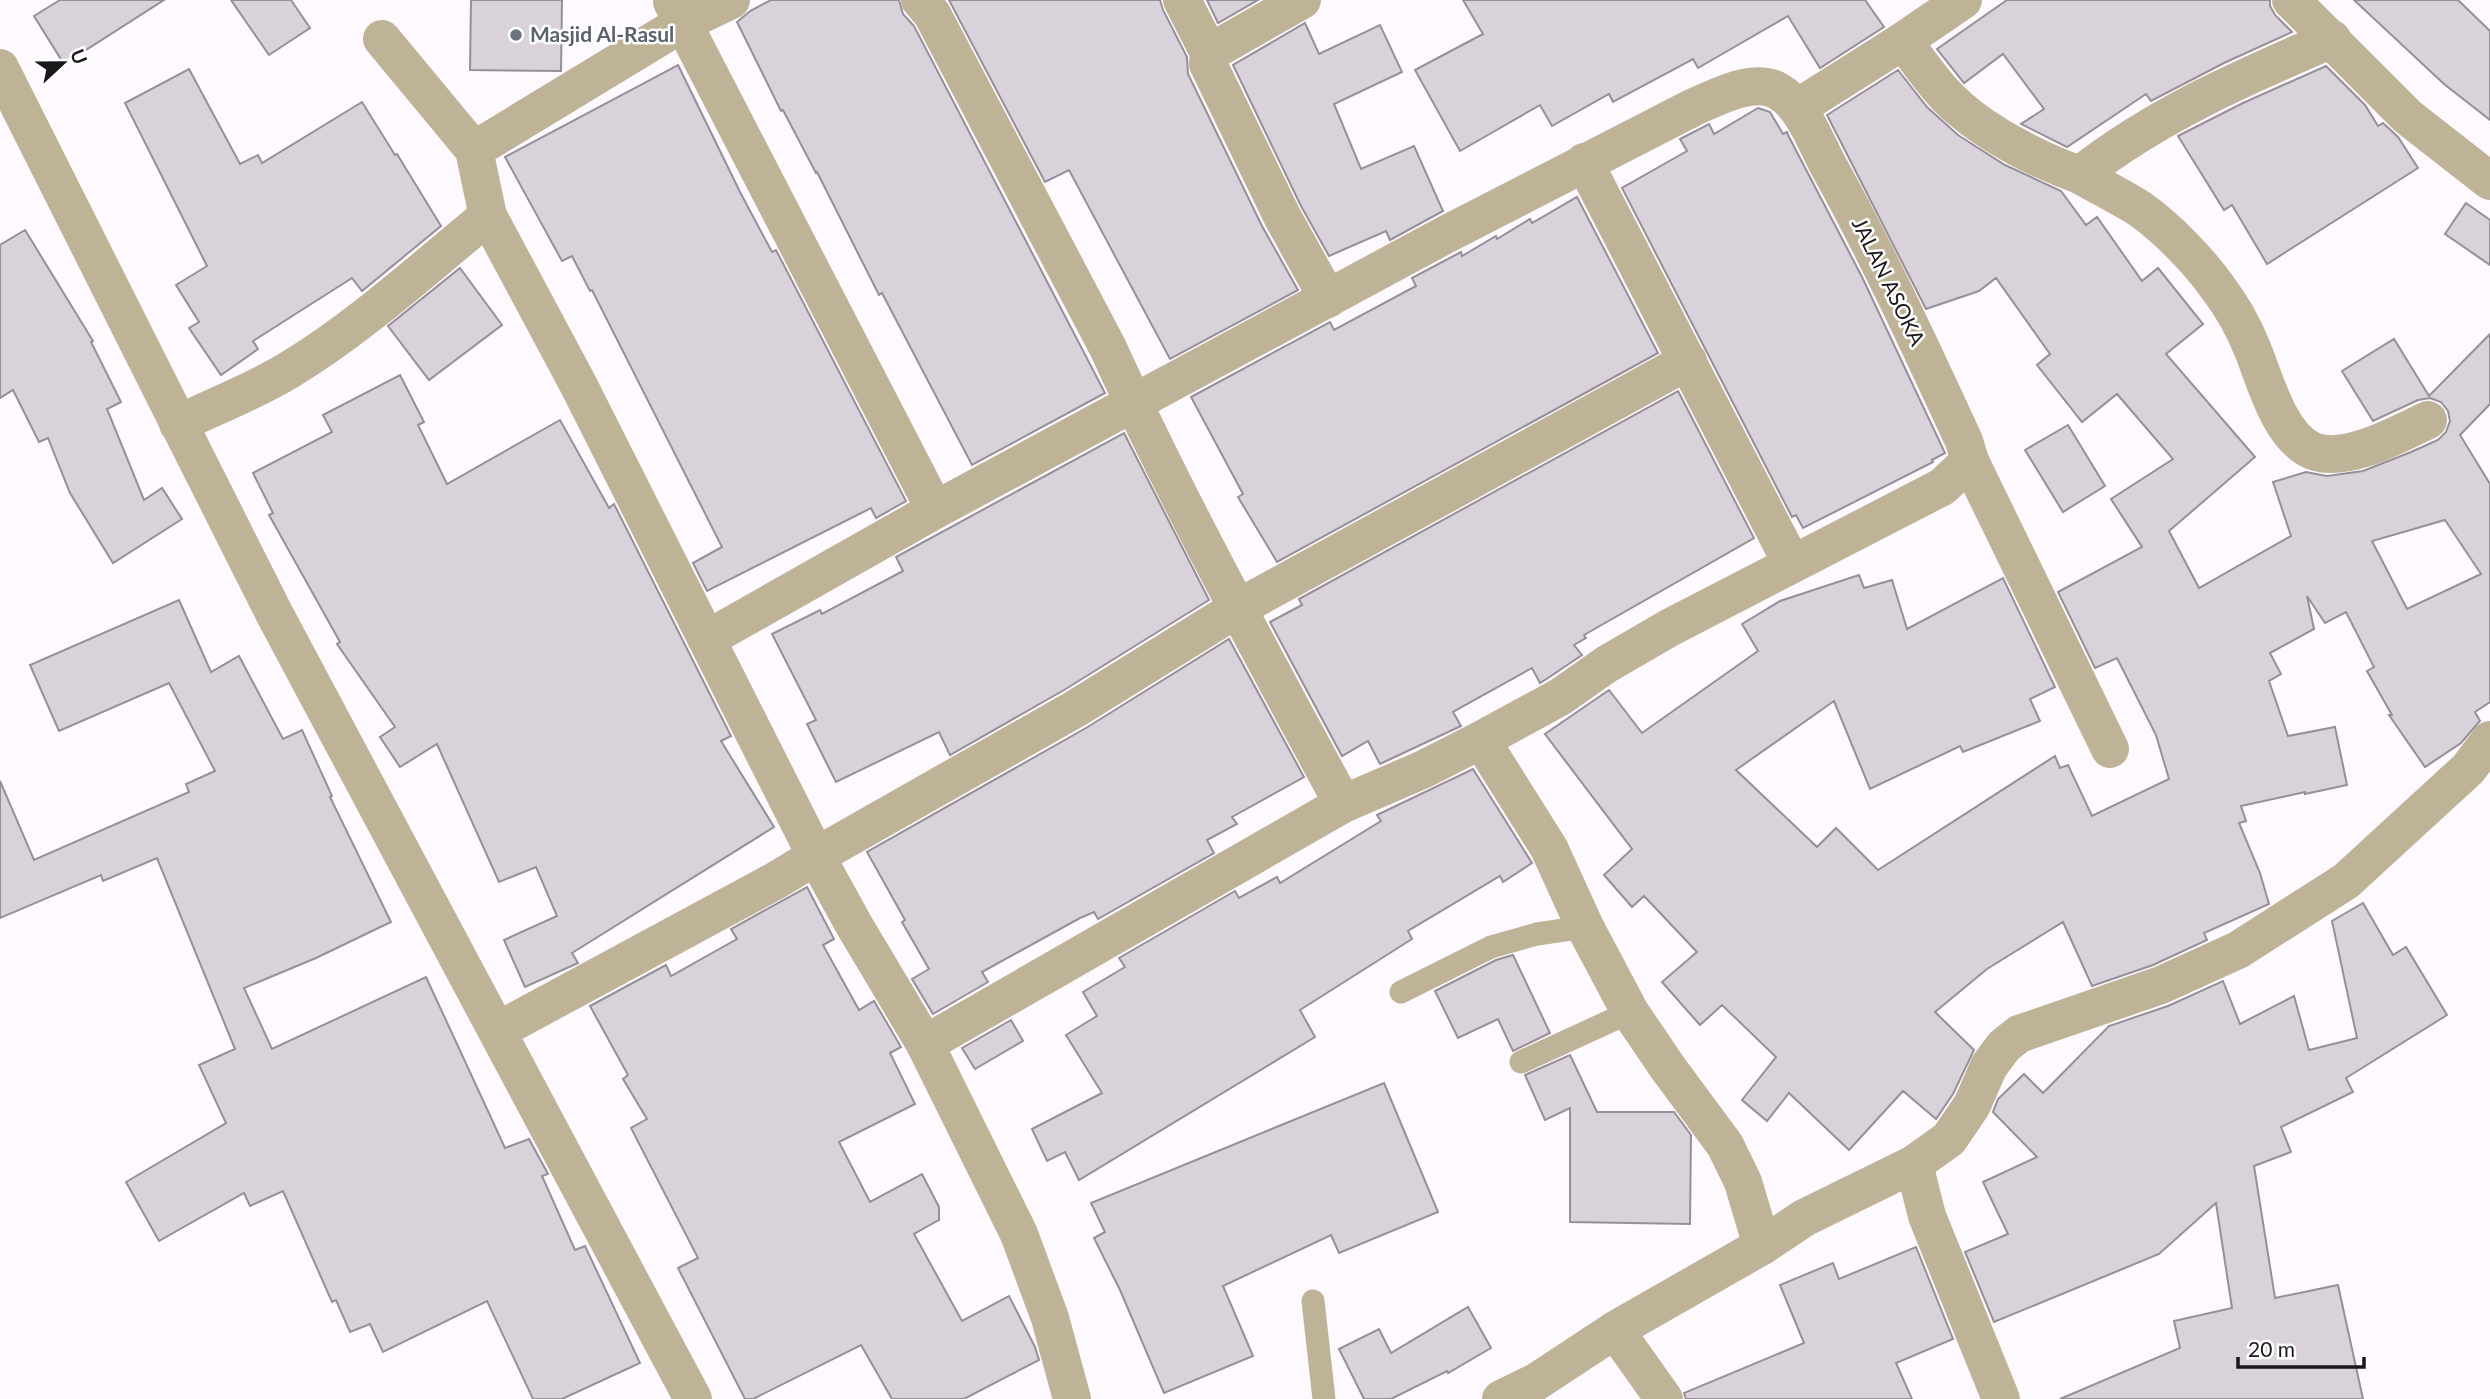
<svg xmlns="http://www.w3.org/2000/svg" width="2490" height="1399" font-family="Lato,sans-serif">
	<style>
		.building { fill: #d9d2db; stroke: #968f98; stroke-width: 2; fill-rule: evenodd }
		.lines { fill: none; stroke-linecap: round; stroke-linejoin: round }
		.service { stroke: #bfb397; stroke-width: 23 }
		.minor { stroke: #bfb397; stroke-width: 38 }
		.tertiary { stroke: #bfb397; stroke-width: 38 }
		.worship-dot { fill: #6b7280; stroke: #fff; stroke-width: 2.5 }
		.labels { text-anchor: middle; stroke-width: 5; stroke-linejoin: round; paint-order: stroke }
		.worship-label { font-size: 21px; font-weight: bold; fill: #5b616d; stroke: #fff; text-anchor: start }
		.street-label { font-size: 21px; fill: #19171a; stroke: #fff }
	</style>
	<rect width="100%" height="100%" fill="#fef9ff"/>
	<g class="building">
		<path d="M60,0H164L64,64L34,16Z"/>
		<path d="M231,0H291L310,28L269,55Z"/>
		<path d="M471,0H562L561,71L470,70Z"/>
		<path d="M771,0H899L903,14L914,26L1105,393L972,465L882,293L879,295L817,172L816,173L783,110L781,111L737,22L750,11Z"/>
		<path d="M949,0H1160L1163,10L1187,57L1188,74L1262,226L1298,290L1170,359L1069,170L1045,182Z"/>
		<path d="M1207,0H1258L1218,23Z"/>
		<path d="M1463,0H1865L1884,27L1820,68L1788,16L1698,68L1693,59L1613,102L1609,94L1552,126L1540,105L1460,151L1415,70L1483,34Z"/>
		<path d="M2007,0H2270V6L2275,15L2292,32L2224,63L2151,101L2146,94L2067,147L2021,124L2044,109L2003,54L1964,83L1937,49Z"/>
		<path d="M2354,0H2458L2490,31V120L2444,84Z"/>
		<path d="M1305,23L1319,54L1380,25L1402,72L1334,104L1361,169L1414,146L1443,211L1390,240L1386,231L1329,256L1301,206L1233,65Z"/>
		<path d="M678,65L740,192L772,252L776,250L906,501L876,518L871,508L707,591L693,563L722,547L592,290L590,291L572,256L562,261L505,157Z"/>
		<path d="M2326,66L2365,105L2378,126L2383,123L2398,137L2418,168L2267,264L2232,205L2224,210L2178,136L2243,103Z"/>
		<path d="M189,69L240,164L258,155L262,163L362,102L395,155L397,154L441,226L362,291L352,278L253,341L258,349L221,375L189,328L199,322L176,285L207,266L125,103Z"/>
		<path d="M1898,70L1927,107L1958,135L2005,165L2061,191L2086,225L2097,217L2142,281L2158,268L2203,324L2166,354L2255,457L2169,531L2199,588L2291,536L2273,482L2306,472L2327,476L2363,471L2411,452L2438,440L2446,432L2450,421L2448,411L2441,402L2430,398L2418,400L2373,421L2342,371L2394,339L2429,396L2490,334V404L2460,435L2490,484V702L2475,712L2480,721L2461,743L2425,767L2389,715H2392L2367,671L2374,667L2346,612L2325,623L2307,596L2314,629L2270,653L2281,674L2269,681L2288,736L2335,727L2347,785L2305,794V792L2241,806L2246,821L2239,823L2260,873L2269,904L2204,933L2207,940L2153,965L2092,986L2063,922L1987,969L1935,1012L1974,1050L1953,1094L1936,1119L1903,1091L1849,1150L1789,1093L1767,1121L1742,1100L1776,1057L1722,1005L1700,1025L1662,982L1697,952L1644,896L1632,907L1604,875L1632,849L1545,734L1609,690L1642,733L1758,651L1742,624L1780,601L1859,575L1864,588L1892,580L1907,629L2003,578L2055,687L2030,699L2040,721L1963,752L1960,746L1870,789L1834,701L1736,770L1817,847L1836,828L1878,870L2055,756L2060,768L2068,765L2092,816L2169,779L2156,735L2117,658L2095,668L2058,592L2142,547L2111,499L2173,459L2117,394L2082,422L2037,365L2050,354L1996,278L1979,291L1926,309L1827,115ZM2445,520L2481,574L2407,609L2372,541Z"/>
		<path d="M1758,108L1770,112L1783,134L1787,132L1788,135L1862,277L1945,453L1932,460L1933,462L1803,528L1796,515L1792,517L1622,188L1687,151L1680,139L1709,124L1714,134Z"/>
		<path d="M1577,197L1658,353L1277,562L1238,497L1243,494L1191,397L1330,322L1334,330L1416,286L1412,278L1461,252L1462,256L1496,236L1497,239L1530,219L1532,223Z"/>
		<path d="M2466,203L2490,220V265L2445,234Z"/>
		<path d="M25,230L93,341L91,342L121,402L107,409L144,500L162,488L182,519L113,563L70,493L48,438L39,442L13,390L0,398V245Z"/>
		<path d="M460,268L502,325L429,380L388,326Z"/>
		<path d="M400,375L424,422L418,425L447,484L560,420L609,508L614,504L731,736L721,741L774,827L572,953L578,963L525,987L504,940L557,916L536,867L499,882L437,744L400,767L380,737L395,727L337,644L340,642L269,515L273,513L253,473L332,432L323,415Z"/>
		<path d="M1678,391L1754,538L1584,635L1586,638L1574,645L1582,655L1548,678L1540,683L1532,668L1453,712L1461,726L1380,764L1368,741L1342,756L1270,622L1302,605L1299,599Z"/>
		<path d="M2068,425L2105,486L2063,512L2025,450Z"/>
		<path d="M1124,433L1209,600L1064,690L950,755L939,732L836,782L807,724L816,720L772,634L820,610L822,614L903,571L896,557Z"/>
		<path d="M179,600L211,672L239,656L283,739L302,730L332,796L330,797L391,922L316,958L244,988L272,1049L426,977L505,1148L529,1139L548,1174L542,1176L575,1250L585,1246L640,1363L562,1399H533L487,1301L383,1352L370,1324L350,1332L336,1300L332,1302L283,1191L250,1206L244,1193L159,1241L126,1182L226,1123L199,1065L235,1049L157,858L103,881L101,875L0,918V781L34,860L189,792L186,784L215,771L169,683L59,731L30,665Z"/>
		<path d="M1229,639L1304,777L1232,817L1237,824L1207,840L1214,853L1098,919L1094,912L1080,918L982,972L988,982L933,1014L912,979L929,969L902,922L905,920L867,852L1086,728Z"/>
		<path d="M1473,769L1532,863L1503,882L1500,876L1408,931L1412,939L1300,1010L1315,1037L1079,1180L1065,1152L1047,1161L1032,1129L1102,1093L1066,1035L1097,1016L1083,992L1125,967L1119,958L1235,891L1239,898L1277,877L1280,883L1381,821L1377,815Z"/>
		<path d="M807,887L834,939L823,945L859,1010L874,1001L901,1047L890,1053L915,1104L839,1142L870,1202L922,1174L939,1207V1220L914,1234L962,1321L1009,1296L1035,1347L1039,1360L964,1399H892L861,1345L753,1399H745L678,1268L698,1258L631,1128L647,1119L623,1079L628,1075L590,1006L666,965L671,976L737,939L731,929Z"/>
		<path d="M2363,903L2393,955L2406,947L2447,1015L2346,1078L2353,1092L2281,1127L2291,1152L2254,1166L2275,1298L2338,1285L2363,1399H2060L2180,1348L2174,1321L2232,1308L2216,1203L2159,1254L1994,1322L1965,1252L2008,1234L1983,1182L2037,1157L1993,1112L1998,1099L2024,1074L2043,1093L2109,1026L2168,1006L2223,981L2240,1024L2294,996L2309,1050L2357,1038L2332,921Z"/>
		<path d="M1513,955L1550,1033L1513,1051L1498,1019L1458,1038L1435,991L1496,960Z"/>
		<path d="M1011,1020L1023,1041L975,1069L962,1048Z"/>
		<path d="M1570,1055L1597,1112H1674L1691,1135L1690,1224L1570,1222V1108L1545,1120L1525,1075Z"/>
		<path d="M1384,1083L1438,1212L1339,1253L1331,1235L1223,1286L1253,1356L1164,1393L1120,1290L1094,1238L1105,1232L1091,1203Z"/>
		<path d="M1916,1247L1953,1339L1896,1363L1912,1399H1686L1684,1393L1804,1343L1780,1285L1833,1263L1839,1279Z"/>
		<path d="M1468,1307L1491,1348L1448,1373L1447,1371L1391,1399H1364L1339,1349L1379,1329L1391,1353Z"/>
	</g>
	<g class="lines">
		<g class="service">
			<path d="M1401,992L1491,947L1537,934L1585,927"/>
			<path d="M1521,1062L1630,1012"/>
			<path d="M1313,1301L1324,1399"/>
		</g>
		<g class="minor">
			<path d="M731,0L683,23L935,510"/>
			<path d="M920,0L932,14L1108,348C1179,504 1262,654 1343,804"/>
			<path d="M1182,0L1209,53"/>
			<path d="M1302,0L1209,53L1208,64L1282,216L1328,299"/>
			<path d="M1963,0L1903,41C1920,63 1937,89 1958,107C1989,135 2040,161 2080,175"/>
			<path d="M2291,0L2408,117L2490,181"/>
			<path d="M382,39L474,150L488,216L578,384L816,856L775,881L497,1031"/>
			<path d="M2332,39C2244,77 2156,115 2080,175C2099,186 2121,197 2140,209C2167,228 2199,261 2218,288C2231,305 2244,328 2252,348C2265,379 2279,437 2313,451C2346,464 2398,434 2428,420"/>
			<path d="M1797,108L1903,41"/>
			<path d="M474,150L683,23L672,2"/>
			<path d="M1584,162L1792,564"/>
			<path d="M178,424C215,406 255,391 289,370C361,326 423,269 488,216"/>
			<path d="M707,639L935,510L1445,235L1692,108C1715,98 1753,77 1778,91C1803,105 1815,141 1828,165C1878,255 1921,348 1964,441L1970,461L2110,749"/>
			<path d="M1481,740L1549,848L1585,927L1630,1012L1668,1068L1725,1145L1743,1182L1762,1246"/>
			<path d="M925,1044L1343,804L1424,769L1481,740L1560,697L1607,664L1669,628L1942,487L1970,461"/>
			<path d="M1914,1164L1927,1216L2001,1399"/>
			<path d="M1615,1330L1664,1399"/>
			<path d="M1072,1399L1050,1318L1019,1234L925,1044L854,925L816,856L1075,709L1238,608L1688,361"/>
			<path d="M1501,1399L1536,1382L1615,1330L1762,1246L1804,1218L1914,1164L1949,1139L1972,1105L1989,1066L2004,1046L2019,1034L2161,985L2238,950L2346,881L2468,769L2490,740"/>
		</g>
		<path class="tertiary" d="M0,68L274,613L693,1399"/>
	</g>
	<circle class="worship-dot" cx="516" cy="35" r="7"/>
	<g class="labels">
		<g class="worship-label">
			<text x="530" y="42">Masjid Al-Rasul</text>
		</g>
		<g class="street-label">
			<text transform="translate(1888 282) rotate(64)" y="7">JALAN ASOKA</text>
		</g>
	</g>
	<g transform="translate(63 63) rotate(68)" stroke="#ffffff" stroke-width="5" paint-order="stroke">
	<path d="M0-5L12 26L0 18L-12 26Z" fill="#19171a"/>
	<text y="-10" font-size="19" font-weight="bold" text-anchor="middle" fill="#19171a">U</text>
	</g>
	<path d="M2238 1357v10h126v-10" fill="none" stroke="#19171a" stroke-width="3.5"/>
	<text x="2248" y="1357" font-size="21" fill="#19171a" stroke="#ffffff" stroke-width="5" paint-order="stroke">20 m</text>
</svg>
